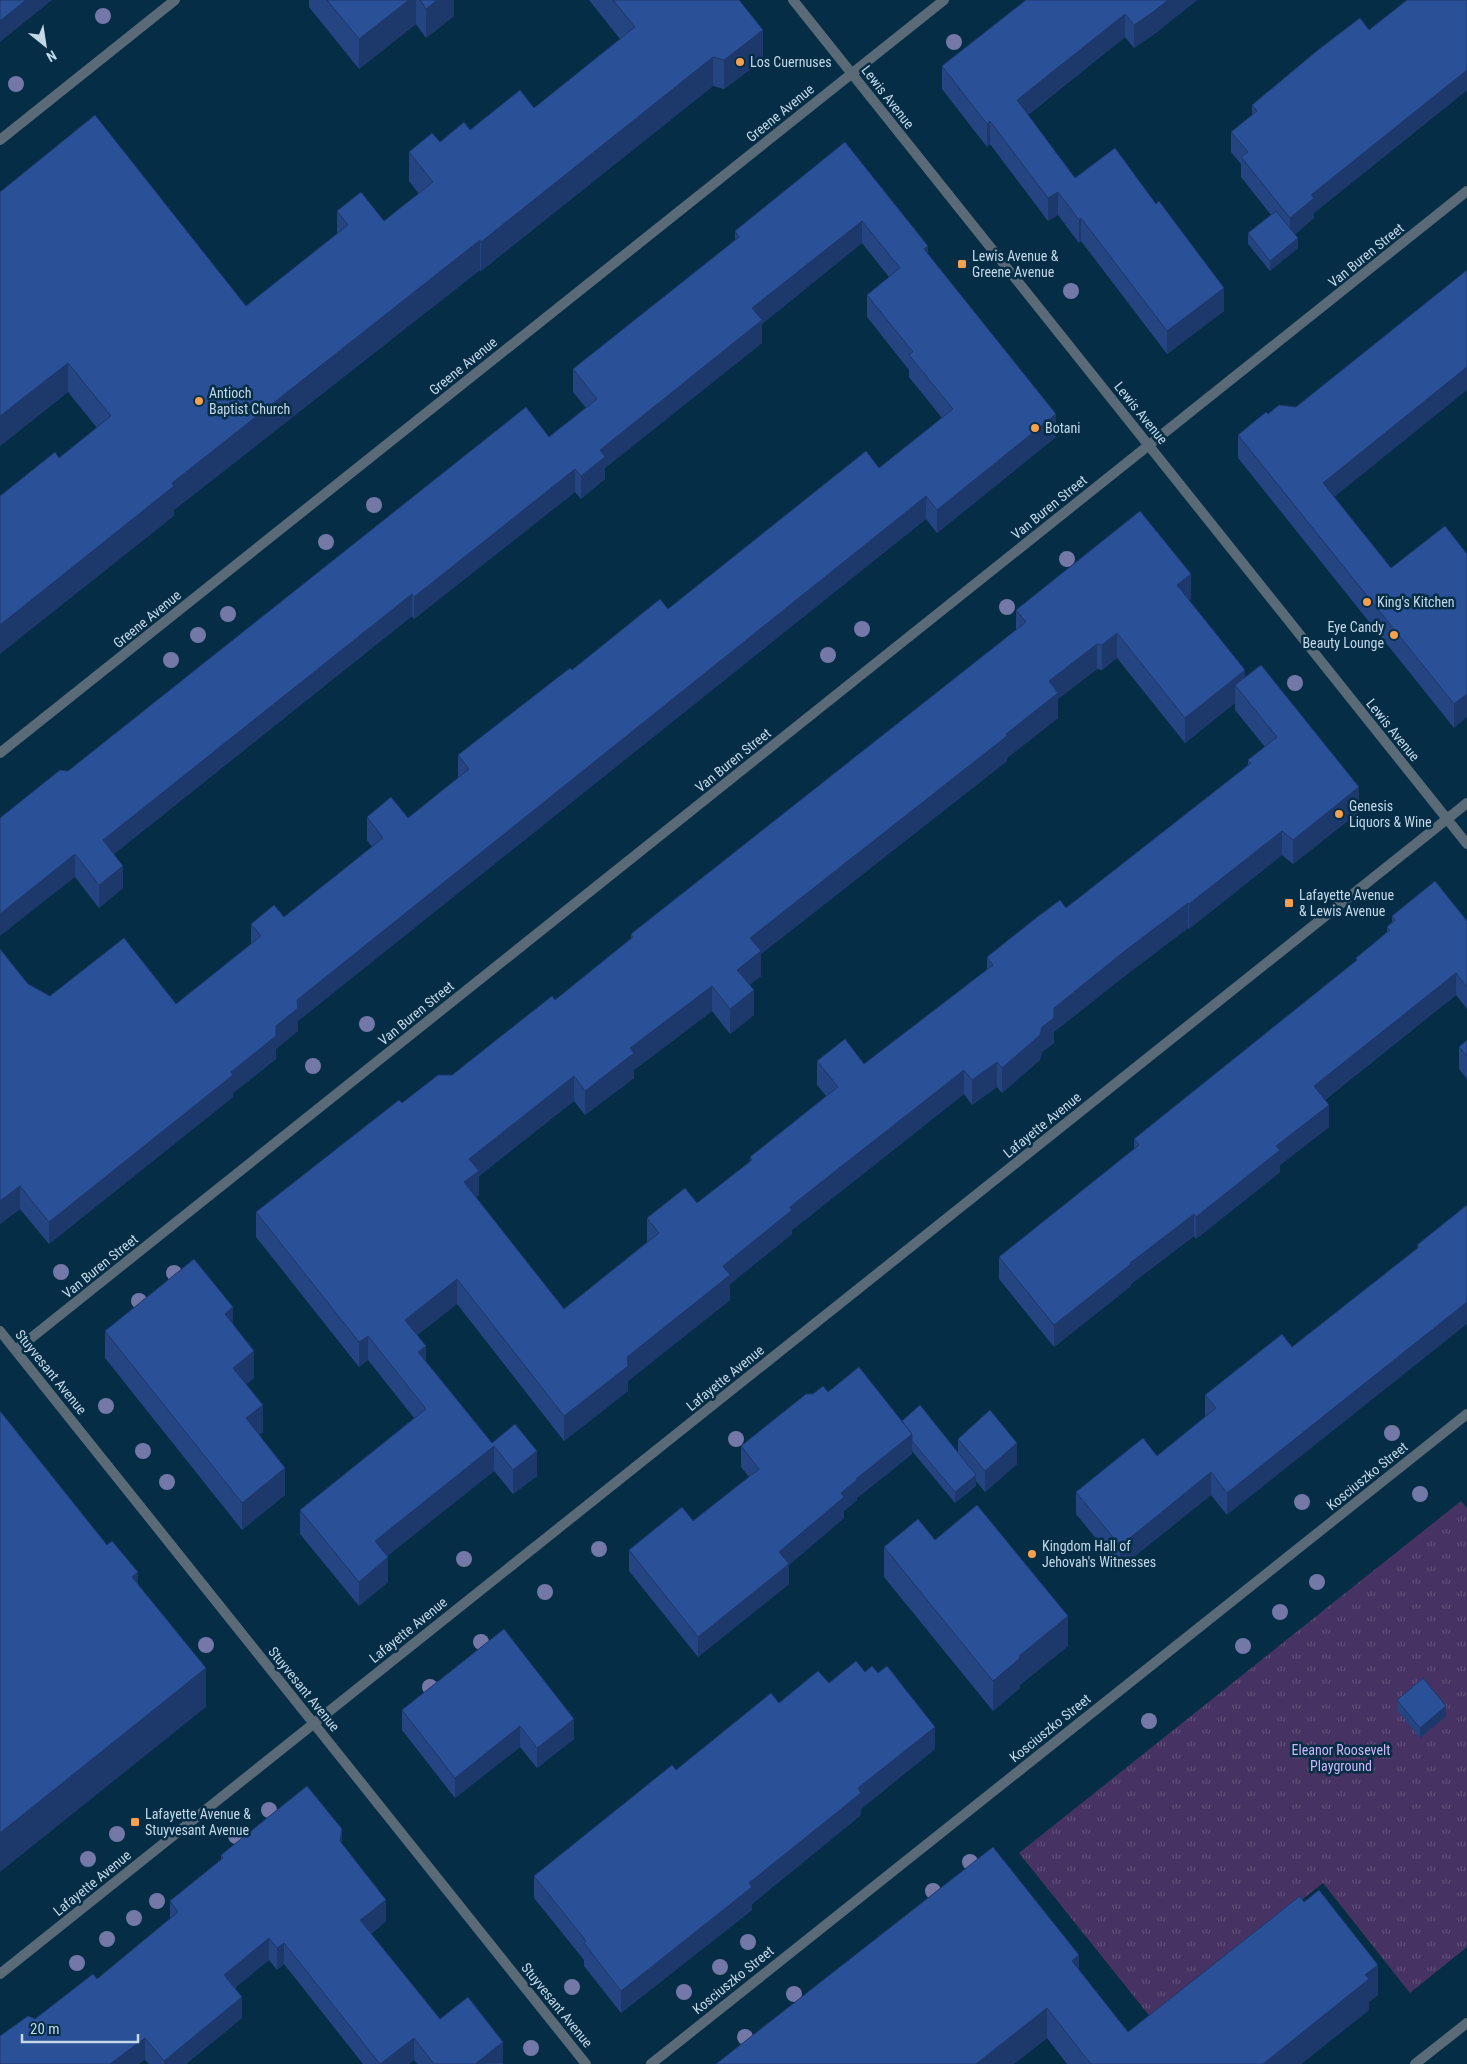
<svg xmlns="http://www.w3.org/2000/svg" width="1467" height="2064" font-family="'Roboto Condensed',sans-serif">
	<style>
		.park { fill: url(#park-tufts) }
		.lines { fill: none; stroke-linecap: round; stroke-linejoin: round }
		.street { stroke: #5a6a77; stroke-width: 10 }
		.tree { fill: #7478a7 }
		.wall { fill: #244582; fill-rule: evenodd }
		.shaded-wall { fill: #1d386a }
		.building { fill: #2a5097; stroke: #1d386a }
		.poi-dot { fill: #f8a04c; stroke: #052d46; stroke-width: 2 }
		.labels { text-anchor: middle; stroke-width: 5; stroke-linejoin: round; paint-order: stroke }
		.poi-label { font-size: 14px; fill: #c4d8e8; stroke: #052d46; text-anchor: start }
		.street-label { font-size: 14px; fill: #c4d8e8; stroke: #052d46 }
		.park-label { font-size: 14px; fill: #ceb6f6; stroke: #052d46 }
	</style>
	<defs>
		<pattern id="park-tufts" width="24" height="20" patternUnits="userSpaceOnUse" patternTransform="scale(1.25)"><rect width="24" height="20" fill="#473363"/><path d="M3 7l-1-3M5 7V3M7 7l1-3M15 17l-1-3M17 17v-4M19 17l1-3" fill="none" stroke="#605079"/></pattern>
	</defs>
	<rect width="100%" height="100%" fill="#052d46"/>
	<path class="park" d="M1461,1501L1467,1508V1947L1410,1993L1323,1883L1152,2019L1019,1853Z"/>
	<g class="lines">
		<g class="street">
			<path d="M793,0L1467,844"/>
			<path d="M0,140L175,0"/>
			<path d="M0,753L944,0"/>
			<path d="M0,1331L586,2064"/>
			<path d="M16,1350L1467,191"/>
			<path d="M0,1974L1467,803"/>
			<path d="M651,2064L1467,1414"/>
			<path d="M1415,2064L1467,2023"/>
		</g>
	</g>
	<g class="tree">
		<circle cx="103" cy="16" r="8"/>
		<circle cx="954" cy="42" r="8"/>
		<circle cx="16" cy="84" r="8"/>
		<circle cx="1071" cy="291" r="8"/>
		<circle cx="374" cy="505" r="8"/>
		<circle cx="326" cy="542" r="8"/>
		<circle cx="1067" cy="559" r="8"/>
		<circle cx="1007" cy="607" r="8"/>
		<circle cx="228" cy="614" r="8"/>
		<circle cx="862" cy="629" r="8"/>
		<circle cx="198" cy="635" r="8"/>
		<circle cx="828" cy="655" r="8"/>
		<circle cx="171" cy="660" r="8"/>
		<circle cx="1295" cy="683" r="8"/>
		<circle cx="367" cy="1024" r="8"/>
		<circle cx="313" cy="1066" r="8"/>
		<circle cx="61" cy="1272" r="8"/>
		<circle cx="174" cy="1273" r="8"/>
		<circle cx="139" cy="1301" r="8"/>
		<circle cx="106" cy="1406" r="8"/>
		<circle cx="1392" cy="1433" r="8"/>
		<circle cx="736" cy="1439" r="8"/>
		<circle cx="143" cy="1451" r="8"/>
		<circle cx="167" cy="1482" r="8"/>
		<circle cx="1420" cy="1494" r="8"/>
		<circle cx="1302" cy="1502" r="8"/>
		<circle cx="599" cy="1549" r="8"/>
		<circle cx="464" cy="1559" r="8"/>
		<circle cx="1317" cy="1582" r="8"/>
		<circle cx="545" cy="1592" r="8"/>
		<circle cx="1280" cy="1612" r="8"/>
		<circle cx="481" cy="1642" r="8"/>
		<circle cx="206" cy="1645" r="8"/>
		<circle cx="1243" cy="1646" r="8"/>
		<circle cx="430" cy="1687" r="8"/>
		<circle cx="1149" cy="1721" r="8"/>
		<circle cx="269" cy="1810" r="8"/>
		<circle cx="117" cy="1834" r="8"/>
		<circle cx="236" cy="1836" r="8"/>
		<circle cx="88" cy="1859" r="8"/>
		<circle cx="970" cy="1862" r="8"/>
		<circle cx="933" cy="1891" r="8"/>
		<circle cx="157" cy="1901" r="8"/>
		<circle cx="134" cy="1918" r="8"/>
		<circle cx="107" cy="1939" r="8"/>
		<circle cx="748" cy="1942" r="8"/>
		<circle cx="77" cy="1963" r="8"/>
		<circle cx="720" cy="1967" r="8"/>
		<circle cx="572" cy="1987" r="8"/>
		<circle cx="684" cy="1992" r="8"/>
		<circle cx="794" cy="1994" r="8"/>
		<circle cx="745" cy="2037" r="8"/>
		<circle cx="531" cy="2048" r="8"/>
	</g>
	<g class="wall">
		<path d="M309,0H454V16L426,38L416,24L359,69L309,7Z"/>
		<path d="M589,0H739L763,60L724,89L713,86L481,271L480,270L174,510V516L59,458L97,428L68,392L0,446V192L246,306L337,234V211L384,221L419,194L409,181V152L440,142L470,130L534,108L620,39Z"/>
		<path d="M1026,0H1197L1153,35L1134,48L1125,37L1028,115L1075,178L1224,311L1167,354L1081,241L1079,243L1058,215L1048,221L990,144L987,147L942,89V66Z"/>
		<path d="M1467,0V90L1314,213V218L1295,234L1298,248L1270,271L1248,244V233L1271,215L1241,177V164L1231,152V132L1252,115V105L1369,30Z"/>
		<path d="M845,142L928,254L1056,437L937,533L926,519L298,1021V1031L276,1049V1059L233,1093V1097L49,1244L20,1209L0,1224L28,984L50,996L176,1004L251,945V924L284,917L372,847L367,840V817L408,818L458,778V755L572,670L668,609L879,468L942,418L909,377V370L867,317V295L889,277L862,243L762,324V343L605,468V479L581,499L575,492L414,619L412,616L114,854L123,888L99,908L75,877L68,771L549,437L586,408L573,392V369L735,241V231Z"/>
		<path d="M1238,435L1334,497L1391,568L1467,554L1454,728L1238,458Z"/>
		<path d="M1191,599L1189,600L1245,677L1359,812L1293,864L1282,855L1189,929L1188,928L1126,975L1054,1032V1043L1042,1052L1040,1060L1002,1093L997,1087L972,1105L964,1094L820,1208L792,1230V1234L730,1284V1300L628,1381V1391L564,1441L457,1304L417,1335L426,1361L492,1443L537,1476L513,1494L494,1471L387,1556L388,1582L359,1606L300,1534V1510L414,1418L368,1360L359,1367L256,1237V1212L402,1103L452,1075L555,1000L631,939V934L1016,630V610ZM1117,658L1185,743L1235,703V710L1265,747L1248,760V765L1066,908L987,957V970L864,1064L817,1061V1085L826,1096L750,1157V1162L697,1203L647,1218V1242L564,1309L476,1197L479,1195V1176L574,1101L585,1115L634,1078V1070L712,1011L730,1034L754,1015L749,985L761,976V954L1007,761V758L1058,718V699L1097,669L1102,670Z"/>
		<path d="M1392,916L1467,921V1009L1456,995L1325,1100L1329,1127L1280,1165V1172L1196,1239L1194,1236L1131,1284V1286L1054,1347L999,1279V1257L1134,1150V1139L1356,961V958L1387,932V927L1392,922Z"/>
		<path d="M1467,1040V1079L1459,1069V1047Z"/>
		<path d="M1467,1205L1227,1515L1211,1495L1120,1568L1076,1514V1492L1157,1456L1205,1417V1395L1292,1347L1417,1249V1245Z"/>
		<path d="M233,1324L254,1378L246,1384L263,1432L259,1435L285,1495L242,1530L105,1358V1331Z"/>
		<path d="M828,1392L902,1421L958,1452V1439L1017,1464L985,1492L976,1481V1486L955,1503L912,1451V1454L857,1498V1500L844,1511V1518L789,1565V1584L698,1657L629,1571V1550L693,1521L749,1477L741,1467V1446Z"/>
		<path d="M884,1547L1068,1646L1020,1685V1688L993,1711L884,1577Z"/>
		<path d="M504,1629L574,1739L537,1768L520,1747L455,1798L402,1730V1710Z"/>
		<path d="M865,1672L935,1749L861,1809V1815L752,1904V1910L621,2013L584,1966V1960L534,1898V1876L676,1770L779,1703L829,1683Z"/>
		<path d="M1397,1700L1446,1716L1420,1738L1397,1710Z"/>
		<path d="M342,1844L386,1921L371,1934L440,2019L503,2063V2064H417L414,2060L409,2064H363L284,1964L277,1970L269,1960L234,1988L242,2018L186,2064H149L145,2060L35,2019L97,1979L170,1920V1901L221,1860V1855Z"/>
		<path d="M1079,1970L1128,2032L1378,1995L1369,2002V2010L1301,2064H1067L1047,2038L1014,2064H716Z"/>
	</g>
	<g class="shaded-wall">
		<path d="M26,0H52L0,42V21Z"/>
		<path d="M409,0H416V24L359,69V39Z"/>
		<path d="M437,0H454V16L426,38V9Z"/>
		<path d="M1168,0H1197L1153,35L1134,48V25Z"/>
		<path d="M1125,14V37L1017,123V100Z"/>
		<path d="M763,30V60L724,89V60Z"/>
		<path d="M713,57V86L481,271V242Z"/>
		<path d="M1467,70V90L1314,213V218L1290,239V218L1311,195Z"/>
		<path d="M990,121V144L987,147V124Z"/>
		<path d="M1058,192V215L1048,221V198Z"/>
		<path d="M1081,218V241L1079,243V220Z"/>
		<path d="M862,221V243L762,324V343L605,468V479L581,499V476L600,450L752,308Z"/>
		<path d="M1298,238V248L1270,271V261Z"/>
		<path d="M480,240V270L174,510V516L0,654V625L172,483Z"/>
		<path d="M928,246V269L924,249Z"/>
		<path d="M1224,288V311L1167,354V331Z"/>
		<path d="M68,363V392L0,446V416Z"/>
		<path d="M1467,367V390L1323,506V483Z"/>
		<path d="M1056,414V437L937,533V510Z"/>
		<path d="M575,469V492L414,619V597Z"/>
		<path d="M926,496V519L298,1021V1031L276,1049V1059L233,1093V1097L49,1244V1222L231,1072L276,1026L297,1000Z"/>
		<path d="M1191,574V599L1177,610V585Z"/>
		<path d="M412,594V616L103,863V840Z"/>
		<path d="M1117,633V658L1102,670V645Z"/>
		<path d="M1097,644V669L1058,699V718L1007,758V761L761,954V976L737,995V970L750,938L1006,734L1049,681Z"/>
		<path d="M1245,670V695L1235,685V703L1185,743V718Z"/>
		<path d="M1467,694V717L1454,728V704Z"/>
		<path d="M1359,787V812L1293,864V840Z"/>
		<path d="M1282,831V855L1189,929V904Z"/>
		<path d="M75,854V877L0,936V914Z"/>
		<path d="M123,866V888L99,908V885Z"/>
		<path d="M1188,903V928L1126,975L1054,1032V1043L1042,1052L1040,1060L1002,1093V1068L1042,1027L1054,1008L1126,950Z"/>
		<path d="M1456,973V995L1314,1108V1086Z"/>
		<path d="M712,986V1011L634,1070V1078L585,1115V1091L630,1048Z"/>
		<path d="M754,990V1015L730,1034V1009Z"/>
		<path d="M997,1062V1087L972,1105V1080Z"/>
		<path d="M964,1070V1094L792,1230V1234L730,1284V1300L628,1381V1391L564,1441V1416L723,1266L790,1207Z"/>
		<path d="M574,1076V1101L479,1176V1195L464,1207V1182L469,1159Z"/>
		<path d="M1329,1105V1127L1280,1165V1172L1196,1239V1217L1276,1146Z"/>
		<path d="M20,1186V1209L0,1224V1201Z"/>
		<path d="M1194,1214V1236L1131,1284V1286L1054,1347V1325L1130,1263Z"/>
		<path d="M457,1279V1304L405,1345V1320Z"/>
		<path d="M1467,1302V1324L1227,1515V1493Z"/>
		<path d="M233,1307V1334L225,1314Z"/>
		<path d="M368,1336V1360L359,1367V1342Z"/>
		<path d="M426,1346V1371L418,1352Z"/>
		<path d="M254,1351V1378L233,1395V1368Z"/>
		<path d="M263,1405V1432L246,1445V1418Z"/>
		<path d="M912,1434V1454L857,1498V1500L844,1511V1518L789,1565V1584L698,1657V1637L779,1552L856,1479Z"/>
		<path d="M1017,1443V1464L985,1492V1471Z"/>
		<path d="M494,1446V1471L375,1566V1541Z"/>
		<path d="M537,1451V1476L513,1494V1470Z"/>
		<path d="M285,1468V1495L242,1530V1503Z"/>
		<path d="M1211,1472V1495L1120,1568V1546Z"/>
		<path d="M976,1475V1486L955,1503V1492Z"/>
		<path d="M388,1557V1582L359,1606V1582Z"/>
		<path d="M138,1572V1611L132,1577Z"/>
		<path d="M1068,1616V1646L1020,1685V1688L993,1711V1681L1019,1656Z"/>
		<path d="M206,1668V1707L0,1872V1833Z"/>
		<path d="M1446,1706V1716L1420,1738V1728Z"/>
		<path d="M574,1719V1739L537,1768V1748Z"/>
		<path d="M520,1726V1747L455,1798V1778Z"/>
		<path d="M935,1727V1749L861,1809V1815L752,1904V1910L621,2013V1991L749,1883L858,1788Z"/>
		<path d="M342,1829V1851L340,1841Z"/>
		<path d="M386,1900V1921L360,1942V1920Z"/>
		<path d="M269,1938V1960L224,1997V1975Z"/>
		<path d="M284,1943V1964L277,1970V1948Z"/>
		<path d="M1079,1955V1986L1072,1961Z"/>
		<path d="M1378,1965V1995L1369,2002V2010L1301,2064H1263Z"/>
		<path d="M242,1997V2018L186,2064H164V2061Z"/>
		<path d="M1047,2008V2038L1014,2064H976Z"/>
		<path d="M145,2038V2060L139,2064H110Z"/>
		<path d="M414,2038V2060L409,2064H381Z"/>
		<path d="M503,2042V2063L475,2064Z"/>
	</g>
	<g class="building">
		<path d="M0,0H26L0,21Z"/>
		<path d="M327,0H409L359,39Z"/>
		<path d="M420,0H437L426,9Z"/>
		<path d="M613,0H739L763,30L724,60L713,57L481,242L480,240L172,483L174,486L0,625V496L55,452L59,458L111,416L68,363L0,416V192L95,115L246,306L348,225L337,211L361,192L384,221L433,182L409,152L432,133L440,142L464,122L470,130L520,90L534,108L635,27Z"/>
		<path d="M1026,0H1168L1153,12L1134,25L1125,14L1017,100L1075,178L1115,148L1156,204L1159,201L1224,288L1167,331L1081,218L1079,220L1058,192L1048,198L990,121L987,124L942,66Z"/>
		<path d="M1407,0H1467V70L1311,195L1314,198L1290,218L1241,157L1248,152L1231,132L1257,111L1252,105L1318,50L1360,18L1369,30Z"/>
		<path d="M845,142L928,246L924,249L1056,414L937,510L926,496L297,1000L298,1008L276,1026V1036L231,1072L233,1075L49,1222L20,1186L0,1201V949L28,984L50,996L124,938L176,1004L261,936L251,924L274,905L284,917L383,838L367,817L391,797L408,818L469,769L458,755L570,668L572,670L660,599L668,609L866,451L879,468L953,409L909,355L913,352L867,295L900,268L862,221L752,308L762,320L600,450L605,457L581,476L575,469L414,597L412,594L103,840L123,866L99,885L75,854L0,914V818L60,770L68,771L526,407L549,437L597,399L573,369L739,237L735,231Z"/>
		<path d="M1276,211L1298,238L1270,261L1248,233Z"/>
		<path d="M1467,270V367L1323,483L1391,568L1445,526L1467,554V694L1454,704L1238,435L1266,412L1268,414L1279,405L1296,407Z"/>
		<path d="M1140,511L1191,574L1177,585L1245,670L1185,718L1117,633L1102,645L1097,644L1049,681L1058,693L1006,734L1007,736L750,938L761,951L737,970L754,990L730,1009L712,986L630,1048L634,1053L585,1091L574,1076L469,1159L479,1171L464,1182L564,1309L659,1233L647,1218L685,1188L697,1203L752,1160L750,1157L838,1087L817,1061L845,1039L864,1064L993,965L987,957L1036,918L1060,900L1066,908L1251,763L1248,760L1277,737L1235,685L1261,665L1359,787L1293,840L1282,831L1189,904L1188,903L1126,950L1054,1008V1018L1042,1027L1040,1035L1002,1068L997,1062L972,1080L964,1070L820,1183L790,1207L792,1210L723,1266L730,1275L627,1357L628,1366L564,1416L457,1279L405,1320L426,1346L418,1352L492,1443L515,1424L537,1451L513,1470L494,1446L375,1541L388,1557L359,1582L300,1510L426,1409L368,1336L359,1342L256,1212L399,1100L402,1103L438,1075H452L552,996L555,1000L633,937L631,934L1026,622L1016,610Z"/>
		<path d="M1435,881L1467,921V987L1456,973L1314,1086L1329,1105L1276,1146L1280,1150L1196,1217L1194,1214L1130,1263L1131,1264L1054,1325L999,1257L1139,1145L1134,1139L1357,960L1356,958L1390,930L1387,927L1395,920L1392,916Z"/>
		<path d="M1467,1040V1056L1459,1047Z"/>
		<path d="M1467,1205V1302L1227,1493L1211,1472L1120,1546L1076,1492L1143,1438L1157,1456L1216,1408L1205,1395L1282,1334L1292,1347L1419,1247L1417,1245Z"/>
		<path d="M194,1259L233,1307L225,1314L254,1351L233,1368L263,1405L246,1418L285,1468L242,1503L105,1331Z"/>
		<path d="M859,1367L912,1434L856,1479L857,1480L841,1493L844,1497L779,1552L789,1564L698,1637L629,1550L682,1507L693,1521L759,1469L741,1446L806,1394H813L823,1386L828,1392Z"/>
		<path d="M920,1405L976,1475L955,1492L912,1441V1434L902,1421Z"/>
		<path d="M990,1410L1017,1443L985,1471L958,1439Z"/>
		<path d="M0,1411L107,1545L112,1541L138,1572L132,1577L206,1668L0,1833Z"/>
		<path d="M977,1505L1068,1616L1019,1656L1020,1658L993,1681L884,1547L918,1519L935,1540Z"/>
		<path d="M504,1629L574,1719L537,1748L520,1726L455,1778L402,1710Z"/>
		<path d="M856,1661L865,1672L872,1666L878,1673L887,1666L935,1727L858,1788L861,1793L749,1883L752,1887L621,1991L584,1943L586,1941L534,1876L672,1765L676,1770L771,1693L779,1703L818,1671L829,1683Z"/>
		<path d="M1423,1678L1446,1706L1420,1728L1397,1700Z"/>
		<path d="M307,1786L342,1829L340,1841L386,1900L360,1920L440,2019L468,1997L503,2042L475,2064H434L414,2038L380,2064L284,1943L277,1948L269,1938L224,1975L242,1997L164,2061L145,2038L110,2064H0V2036L28,2016L35,2019L93,1974L97,1979L178,1912L170,1901L223,1858L221,1855Z"/>
		<path d="M993,1847L1079,1955L1072,1961L1128,2032L1300,1896L1304,1902L1319,1890L1378,1965L1365,1975L1369,1979L1263,2064H1089L1090,2063L1047,2008L976,2064H716Z"/>
	</g>
	<g class="poi-dot">
		<circle cx="740" cy="62" r="5"/>
		<rect x="957" y="259" width="10" height="10" rx="2.5"/>
		<circle cx="199" cy="401" r="5"/>
		<circle cx="1035" cy="428" r="5"/>
		<circle cx="1367" cy="602" r="5"/>
		<circle cx="1394" cy="635" r="5"/>
		<circle cx="1339" cy="814" r="5"/>
		<rect x="1284" y="898" width="10" height="10" rx="2.5"/>
		<circle cx="1032" cy="1554" r="5"/>
		<rect x="130" y="1817" width="10" height="10" rx="2.5"/>
	</g>
	<g class="labels">
		<g class="poi-label">
			<text x="750" y="67">Los Cuernuses</text>
			<text x="972" y="261">Lewis Avenue &amp;<tspan x="972" dy="16">Greene Avenue</tspan></text>
			<text x="209" y="398">Antioch<tspan x="209" dy="16">Baptist Church</tspan></text>
			<text x="1045" y="433">Botani</text>
			<text x="1377" y="607">King's Kitchen</text>
			<text x="1384" y="632" text-anchor="end">Eye Candy<tspan x="1384" dy="16">Beauty Lounge</tspan></text>
			<text x="1349" y="811">Genesis<tspan x="1349" dy="16">Liquors &amp; Wine</tspan></text>
			<text x="1299" y="900">Lafayette Avenue<tspan x="1299" dy="16">&amp; Lewis Avenue</tspan></text>
			<text x="1042" y="1551">Kingdom Hall of<tspan x="1042" dy="16">Jehovah's Witnesses</tspan></text>
			<text x="145" y="1819">Lafayette Avenue &amp;<tspan x="145" dy="16">Stuyvesant Avenue</tspan></text>
		</g>
		<g class="street-label">
			<text transform="translate(888 97) rotate(52)" y="5">Lewis Avenue</text>
			<text transform="translate(780 113) rotate(-39)" y="5">Greene Avenue</text>
			<text transform="translate(1366 255) rotate(-39)" y="5">Van Buren Street</text>
			<text transform="translate(463 366) rotate(-39)" y="5">Greene Avenue</text>
			<text transform="translate(1141 413) rotate(51)" y="5">Lewis Avenue</text>
			<text transform="translate(1049 507) rotate(-39)" y="5">Van Buren Street</text>
			<text transform="translate(147 619) rotate(-39)" y="5">Greene Avenue</text>
			<text transform="translate(1393 730) rotate(51)" y="5">Lewis Avenue</text>
			<text transform="translate(733 760) rotate(-39)" y="5">Van Buren Street</text>
			<text transform="translate(416 1013) rotate(-39)" y="5">Van Buren Street</text>
			<text transform="translate(1042 1125) rotate(-39)" y="5">Lafayette Avenue</text>
			<text transform="translate(100 1266) rotate(-39)" y="5">Van Buren Street</text>
			<text transform="translate(51 1372) rotate(51)" y="5">Stuyvesant Avenue</text>
			<text transform="translate(725 1378) rotate(-39)" y="5">Lafayette Avenue</text>
			<text transform="translate(1367 1476) rotate(-39)" y="5">Kosciuszko Street</text>
			<text transform="translate(408 1630) rotate(-39)" y="5">Lafayette Avenue</text>
			<text transform="translate(304 1689) rotate(51)" y="5">Stuyvesant Avenue</text>
			<text transform="translate(1050 1728) rotate(-39)" y="5">Kosciuszko Street</text>
			<text transform="translate(92 1883) rotate(-39)" y="5">Lafayette Avenue</text>
			<text transform="translate(733 1980) rotate(-39)" y="5">Kosciuszko Street</text>
			<text transform="translate(557 2005) rotate(51)" y="5">Stuyvesant Avenue</text>
		</g>
		<g class="park-label">
			<text x="1341" y="1755">Eleanor Roosevelt<tspan x="1341" dy="16">Playground</tspan></text>
		</g>
	</g>
	<g transform="translate(45 45) rotate(150)" stroke="#052d46" stroke-width="4" paint-order="stroke">
	<path d="M0-4L9 19L0 12L-9 19Z" fill="#c4d8e8"/>
	<text y="-8" font-size="14" font-weight="bold" text-anchor="middle" fill="#c4d8e8">N</text>
	</g>
	<path d="M22 2034v8h116v-8" fill="none" stroke="#c4d8e8" stroke-width="2.5"/>
	<text x="30" y="2034" font-size="15" fill="#c4d8e8" stroke="#052d46" stroke-width="4" paint-order="stroke">20 m</text>
</svg>
